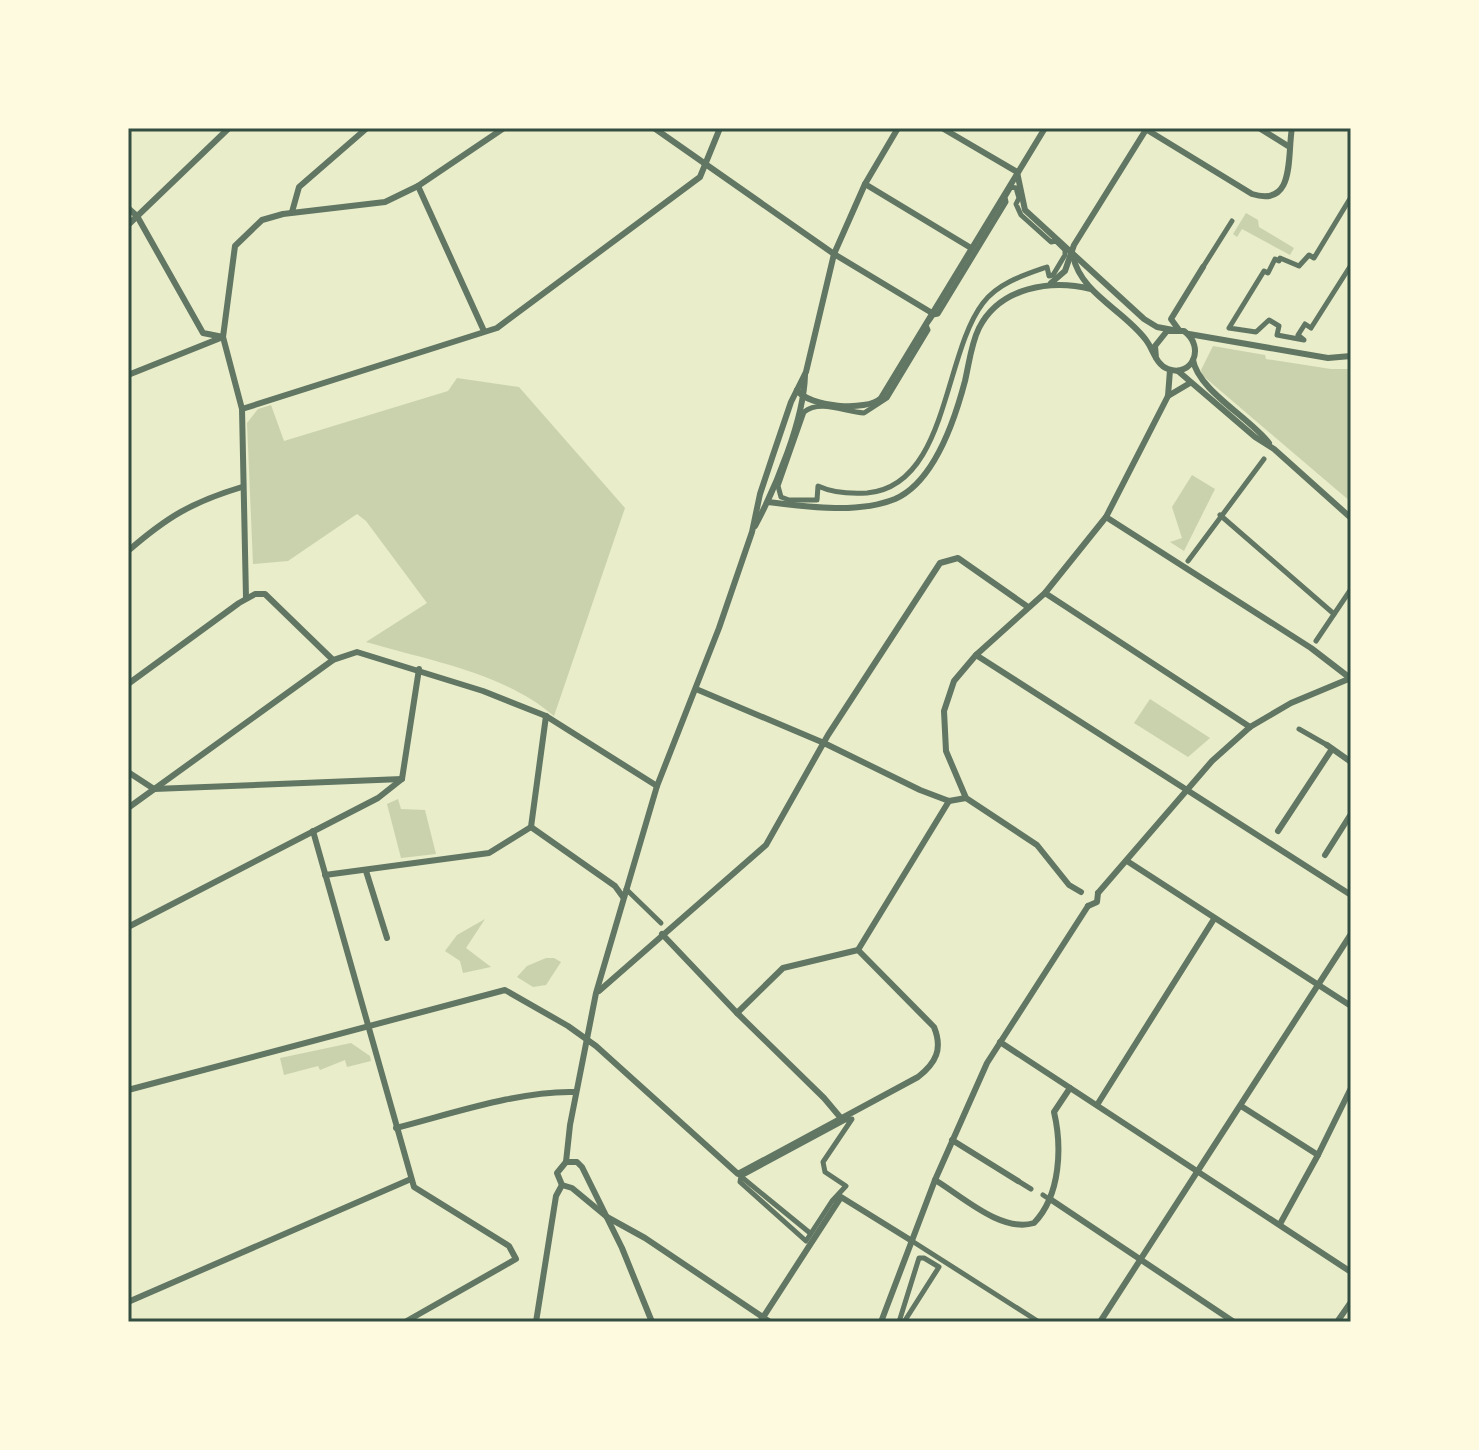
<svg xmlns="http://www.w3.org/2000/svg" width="1479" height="1450" font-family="Jost,sans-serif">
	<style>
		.green { fill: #cad2ad }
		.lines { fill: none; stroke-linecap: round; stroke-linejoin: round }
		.pedestrian { stroke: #617663; stroke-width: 5 }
		.minor { stroke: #617663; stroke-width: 6 }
		.neatline { fill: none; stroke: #344e41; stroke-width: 3 }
	</style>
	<rect width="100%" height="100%" fill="#e9edc9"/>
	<g class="green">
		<path d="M1246,213L1258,220L1259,227L1294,248L1290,255L1242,229L1237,237L1233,234Z"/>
		<path d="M1213,346L1265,355L1266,359L1331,369H1351V502L1202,375L1201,370Z"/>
		<path d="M457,378L519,387L625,508L554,716C502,672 430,661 366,642L427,603L366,521L357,514L288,561L253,564L247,423L258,409L271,405L284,441L448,391Z"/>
		<path d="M1192,475L1215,489L1184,551L1170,542L1182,538L1172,507Z"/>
		<path d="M1150,699L1210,738L1188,757L1134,723Z"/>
		<path d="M398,799L401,809L425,810L436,854L401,858L387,804Z"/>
		<path d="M485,919L466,948L491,967L463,973L460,961L445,951L457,935Z"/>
		<path d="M546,958H554L561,962L546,985L533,987L517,977L527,966Z"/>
		<path d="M351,1043L370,1056L371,1061L347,1067L345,1060L320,1070L318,1066L284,1075L280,1058Z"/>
	</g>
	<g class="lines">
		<g class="pedestrian">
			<path d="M1351,145V150"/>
			<path d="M1351,155V162"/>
			<path d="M1011,187L1016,188L1019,198L1016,204L1021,215L1051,242L1056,241L1065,250V255L1053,275L1049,276L1047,267C1024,275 998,283 983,303C943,355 948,486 867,493C850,494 833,493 818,486L817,500H789L781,497L778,486L804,412C820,399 845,412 864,413L887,398L928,330L926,325L933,315L938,314L1006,202L1005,197Z"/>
			<path d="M1351,197L1314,258L1309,255L1299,266L1280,258L1279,261L1275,259L1268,273L1264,271L1229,328L1256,332L1269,320L1279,326L1277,335L1304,340L1298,335L1305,324L1311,328L1351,265"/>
			<path d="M1203,267L1232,221"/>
			<path d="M1220,515L1334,614"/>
			<path d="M1188,561L1264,459"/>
			<path d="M1316,641L1351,589"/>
			<path d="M1299,729L1327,745"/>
			<path d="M626,889L661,923"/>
			<path d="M852,1119L823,1162L825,1172L846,1186L832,1201L806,1241L740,1182L741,1176L845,1120Z"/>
			<path d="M744,1179L810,1233"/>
			<path d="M1018,1181L1031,1189"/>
			<path d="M1043,1195L1046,1197"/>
			<path d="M912,1241L1039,1322"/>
			<path d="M899,1322L919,1258H924L939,1267L904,1322"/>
		</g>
		<g class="minor">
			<path d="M654,128L834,254L932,313"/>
			<path d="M942,128L1017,172L1025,210L1144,319L1157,327L1173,330"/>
			<path d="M1144,128L1252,194C1296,208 1287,155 1292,128"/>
			<path d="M1259,128L1288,146"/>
			<path d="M865,184L971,248"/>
			<path d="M418,186L484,331"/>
			<path d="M128,208L137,216L203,333L223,337"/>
			<path d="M292,212L299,187L367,128"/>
			<path d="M128,225L229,128"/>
			<path d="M1073,256C1081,294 1124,310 1146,340C1153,349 1156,365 1168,369C1192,378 1206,347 1184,331H1167L1155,346L1156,358"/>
			<path d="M1051,283L1065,271L1074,245L1147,128"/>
			<path d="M1179,330L1171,319L1203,267"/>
			<path d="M1189,334L1328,358L1351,356"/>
			<path d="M1193,360C1198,390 1250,418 1269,443"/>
			<path d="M1178,371L1255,437L1274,449L1351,518"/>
			<path d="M128,375L223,337"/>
			<path d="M797,390C808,407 867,412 881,398L1045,128"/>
			<path d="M1168,396L1190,383"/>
			<path d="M242,409L497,328L700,177L720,128"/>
			<path d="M768,502C808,507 858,514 895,499C934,482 955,419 965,381C969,364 971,344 979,328C1000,287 1051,279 1091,289"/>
			<path d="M1106,517L1311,648L1350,678"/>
			<path d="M755,526C776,487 804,419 805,375"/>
			<path d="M128,551C167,517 192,502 242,487"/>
			<path d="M1045,593L1250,727"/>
			<path d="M246,598L242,409L223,337L235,246L262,220L283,214L385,202L418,186L504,128"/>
			<path d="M976,655L1351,895"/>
			<path d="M128,684L239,603L255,594H265L333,660"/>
			<path d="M696,689L824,743L920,790L949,801L966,798"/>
			<path d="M1327,745L1351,762"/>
			<path d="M128,772L154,789"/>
			<path d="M154,789L402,779"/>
			<path d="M128,808L333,660L357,652L483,691L546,716L657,786"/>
			<path d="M531,827L615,886L623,897"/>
			<path d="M313,831L414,1187L509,1246L516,1259L405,1322"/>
			<path d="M1278,831L1332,749"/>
			<path d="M1325,855L1351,814"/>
			<path d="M1127,861L1351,1006"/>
			<path d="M366,871L387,938"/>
			<path d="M325,875L489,853L531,827L546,716"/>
			<path d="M1081,892L1069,885L1037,845L966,798L946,751L944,711L954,681L976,655L1045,593L1106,517L1168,396L1170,370"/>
			<path d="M1098,893L1212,761L1250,727L1291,703L1351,678"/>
			<path d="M1088,906L1097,902L1098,893"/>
			<path d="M128,927L378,798L402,779L419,669"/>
			<path d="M662,934L737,1013L824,1098L840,1117"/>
			<path d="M599,991L766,845L828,735L940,563L958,558L1028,607"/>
			<path d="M737,1013L783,968L858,950L949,801"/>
			<path d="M1000,1042L1351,1272"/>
			<path d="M128,1090L505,990L568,1026L596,1046L738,1174L918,1077C936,1063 943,1049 934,1027L858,950"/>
			<path d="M1097,1105L1214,919"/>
			<path d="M1241,1106L1318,1155"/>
			<path d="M396,1128C451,1114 521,1090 576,1092"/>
			<path d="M952,1140L1018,1181"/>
			<path d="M566,1162L570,1125L596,993L657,786L719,628L752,532L760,494L772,458L791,402L806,372L834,254L865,184L898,128"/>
			<path d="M566,1162L557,1173L562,1185L572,1188L607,1217L645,1238L770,1322"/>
			<path d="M566,1162H577L582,1167L622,1248L652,1322"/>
			<path d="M935,1180C962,1196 1001,1233 1034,1223C1061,1195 1062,1146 1054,1112L1070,1088"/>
			<path d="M1050,1199L1234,1322"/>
			<path d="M1280,1224L1318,1155L1351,1088"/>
			<path d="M128,1302L411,1179"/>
			<path d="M536,1322L556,1196L562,1185"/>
			<path d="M760,1322L841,1197L912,1241"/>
			<path d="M881,1322L935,1180L987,1063L1088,906"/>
			<path d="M1100,1322L1351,934"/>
			<path d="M1337,1322L1351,1302"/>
		</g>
	</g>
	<rect width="1479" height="1450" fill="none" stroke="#fefae0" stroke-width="260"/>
	<rect x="130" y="130" width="1219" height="1190" class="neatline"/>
</svg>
